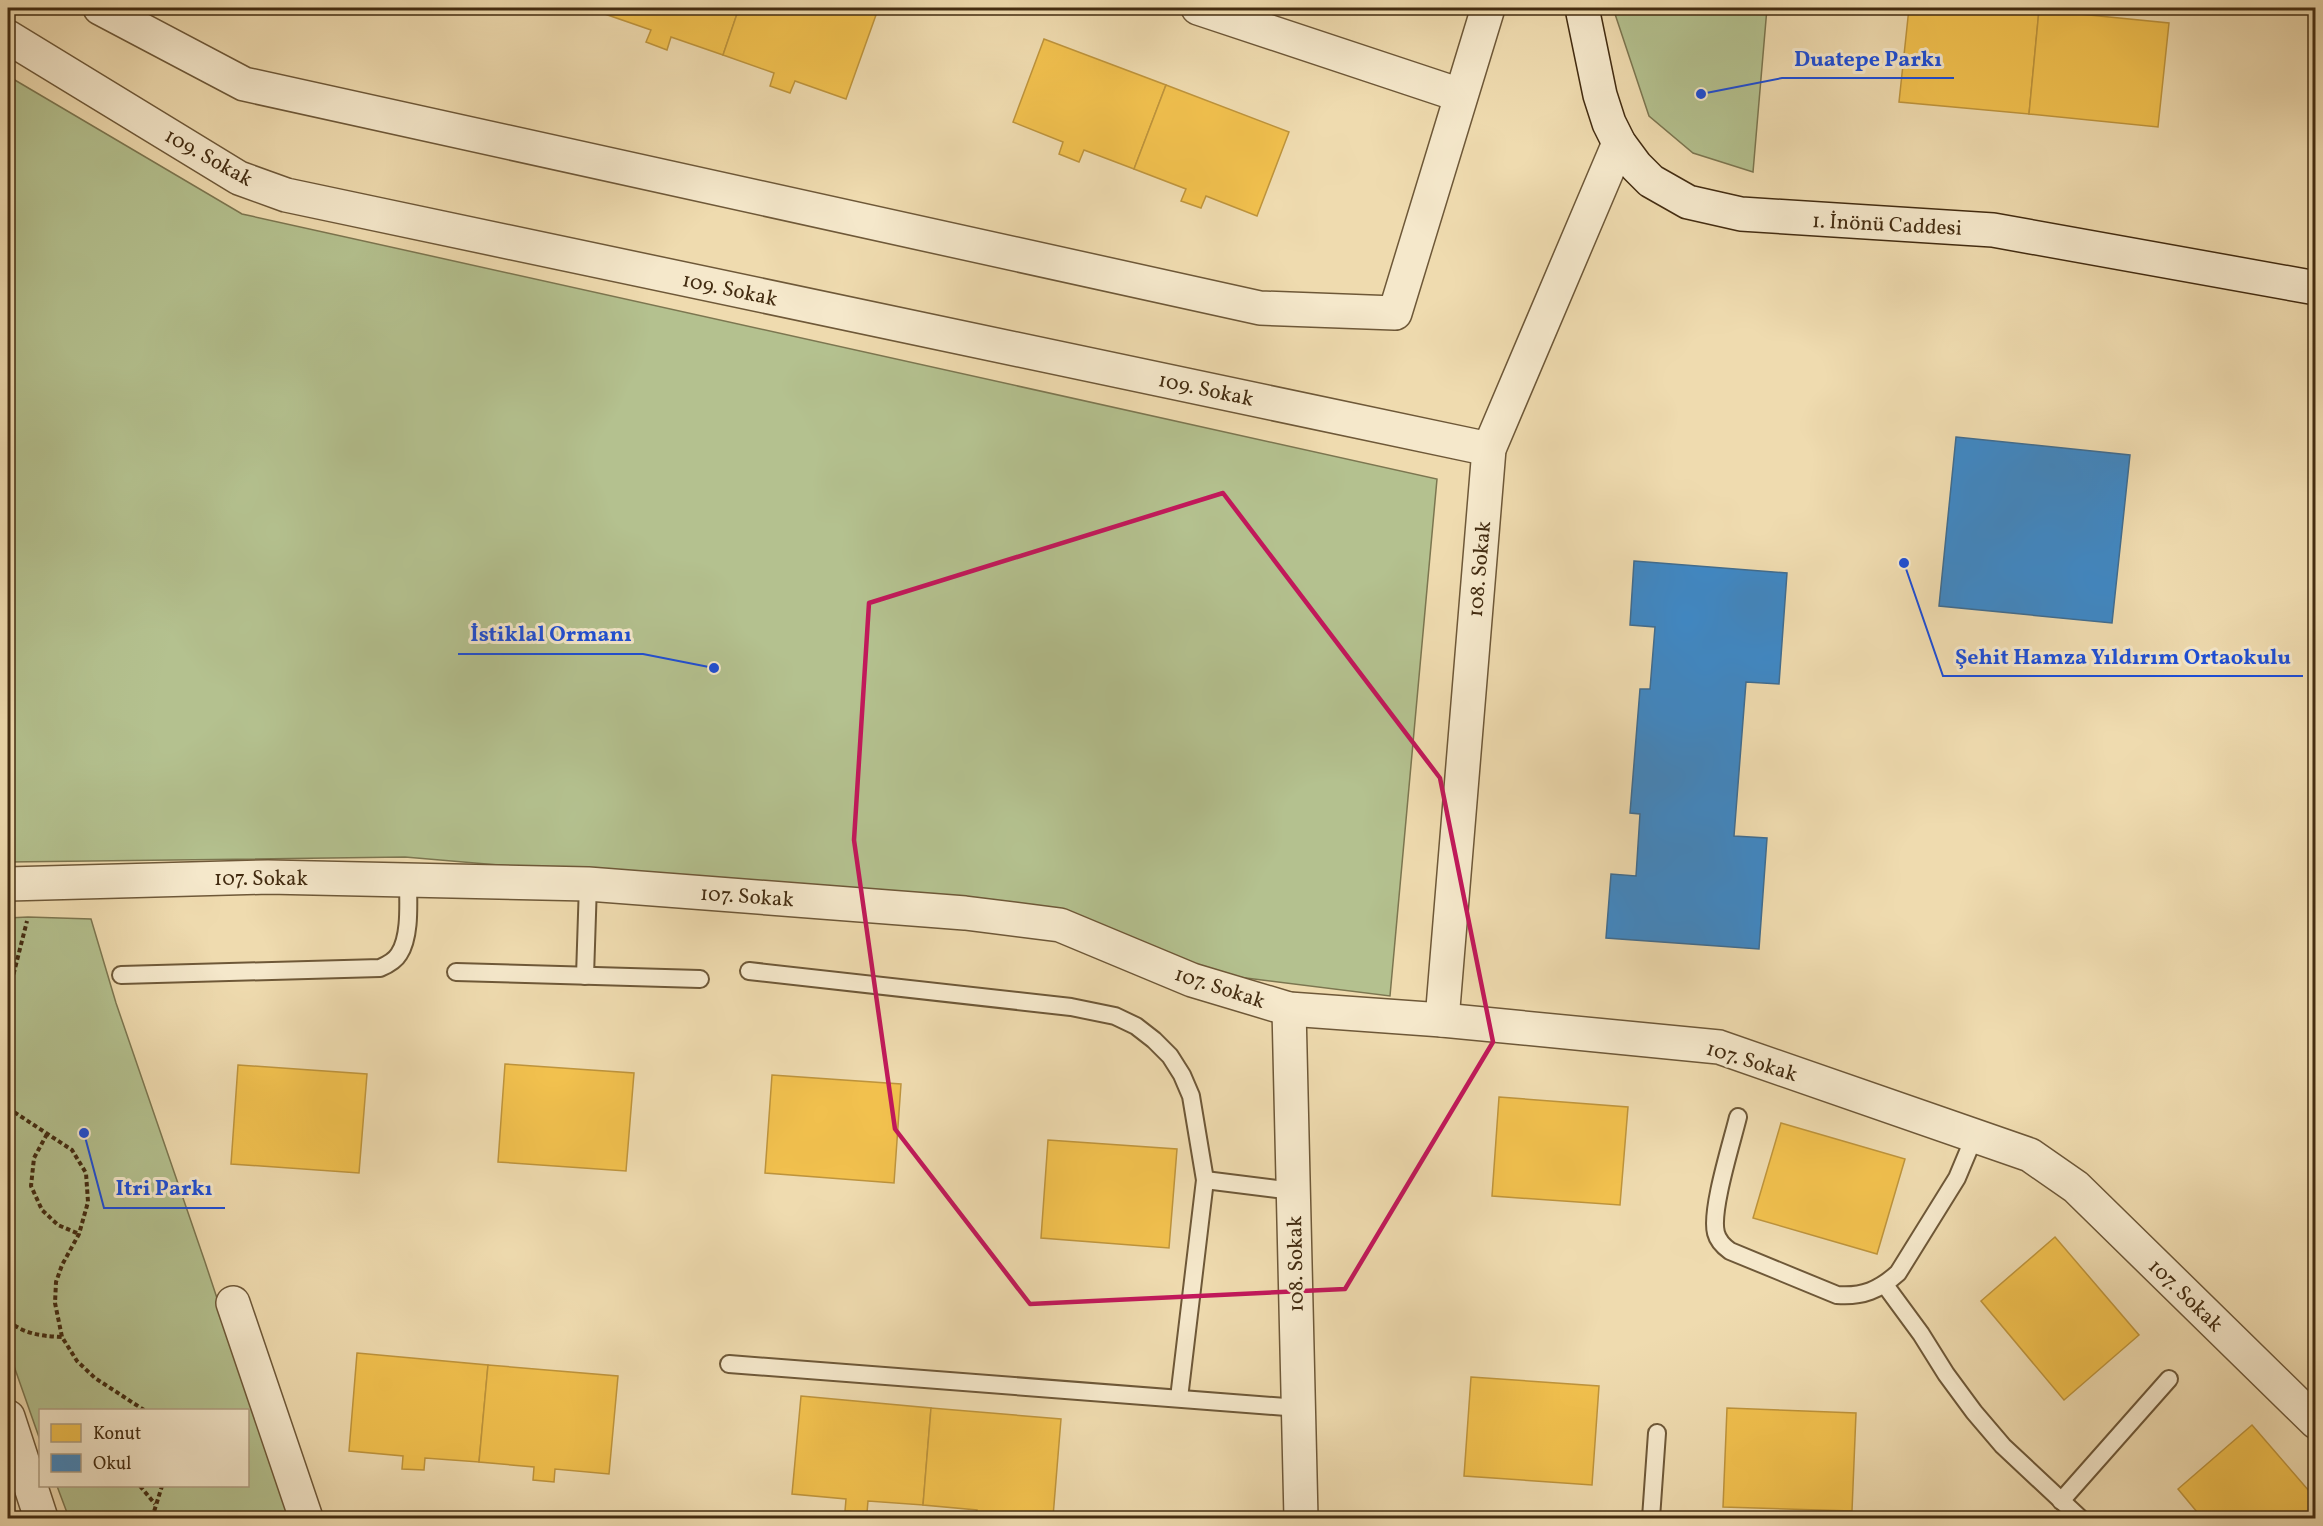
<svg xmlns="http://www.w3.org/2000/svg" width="2323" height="1526" font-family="Vollkorn,serif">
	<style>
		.green { fill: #b4c18f; stroke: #7c7650; stroke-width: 1.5 }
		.homes { fill: #f2c14e; stroke: #be943c; stroke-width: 1.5 }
		.schools { fill: #3f88c5; stroke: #406c8f; stroke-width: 1.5 }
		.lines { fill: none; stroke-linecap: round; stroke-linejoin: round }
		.lane-casing { stroke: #6e5838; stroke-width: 20 }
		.street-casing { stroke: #6e5838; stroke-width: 36 }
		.secondary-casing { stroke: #432c11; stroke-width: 36 }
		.path { stroke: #432c11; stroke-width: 4; stroke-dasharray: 4.5 3; stroke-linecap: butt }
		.lane { stroke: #f5e8cb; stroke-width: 16 }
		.street { stroke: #f5e8cb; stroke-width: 33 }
		.secondary { stroke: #f5e8cb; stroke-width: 33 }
		.marked { fill: none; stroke: #c2185b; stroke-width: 4.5; stroke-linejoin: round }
		.labels { text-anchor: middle; stroke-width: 6; stroke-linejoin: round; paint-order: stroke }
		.street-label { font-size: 21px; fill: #432c11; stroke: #f5e8cb }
		.leader { fill: none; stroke: #1d4ed8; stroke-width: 2 }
		.callout-dot { fill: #1d4ed8; stroke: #f5e8cb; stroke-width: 2 }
		.callout-label { font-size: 22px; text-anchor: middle; font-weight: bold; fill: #1d4ed8; stroke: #f5e8cb; stroke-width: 6; stroke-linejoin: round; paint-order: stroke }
	</style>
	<rect width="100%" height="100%" fill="#efdbaf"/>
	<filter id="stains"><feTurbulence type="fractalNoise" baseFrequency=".00333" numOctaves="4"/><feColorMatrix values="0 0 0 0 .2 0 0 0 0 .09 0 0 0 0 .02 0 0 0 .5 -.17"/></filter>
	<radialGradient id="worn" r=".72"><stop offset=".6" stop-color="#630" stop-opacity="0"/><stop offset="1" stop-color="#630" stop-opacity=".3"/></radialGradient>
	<g class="green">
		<path d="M1613,8H1767L1753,172L1693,153L1649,116Z"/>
		<path d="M8,76L242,214L1437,479L1390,996L1222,975L1059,913L405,857L8,862Z"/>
		<path d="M28,917L91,919L116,1003L205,1262L290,1518H69L57,1486H248V1410H40V1440L8,1349V918Z"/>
	</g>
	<g class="homes">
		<path d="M601,8H739L723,55L671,37L667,50L646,42L651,30L599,12Z"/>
		<path d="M739,8H856L876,15L846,99L795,81L790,93L770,86L774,73L723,55Z"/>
		<path d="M1909,8H2016L2039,10L2029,114L1899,102Z"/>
		<path d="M2039,10L2169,23L2158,127L2029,114Z"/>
		<path d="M1044,39L1166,85L1134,169L1084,150L1079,162L1059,154L1063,142L1013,122Z"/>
		<path d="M1166,85L1289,132L1257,216L1206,196L1201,208L1181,201L1186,189L1134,169Z"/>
		<path d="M505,1064L634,1073L626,1171L498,1162Z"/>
		<path d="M238,1065L367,1074L359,1173L231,1164Z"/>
		<path d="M772,1075L901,1084L894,1183L765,1173Z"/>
		<path d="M1499,1097L1628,1107L1620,1205L1492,1196Z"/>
		<path d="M1781,1123L1905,1159L1877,1254L1753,1218Z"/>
		<path d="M1048,1140L1177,1149L1169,1248L1041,1238Z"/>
		<path d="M2055,1237L2139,1335L2064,1400L1981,1301Z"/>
		<path d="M357,1353L488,1365L479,1462L425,1458L424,1470L402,1469L403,1456L349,1451Z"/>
		<path d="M488,1365L618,1376L609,1474L555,1469L554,1482L533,1480L534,1467L479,1462Z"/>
		<path d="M1471,1377L1599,1386L1592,1485L1464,1476Z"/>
		<path d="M801,1396L931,1408L923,1505L868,1501L867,1513L845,1511L846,1499L792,1494Z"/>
		<path d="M931,1408L1061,1419L1053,1517L998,1512V1518H976L977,1510L923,1505Z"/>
		<path d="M1727,1408L1856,1413L1852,1511L1723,1507Z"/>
		<path d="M2252,1425L2316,1499V1518H2202L2178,1489Z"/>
	</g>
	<g class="schools">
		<path d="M1956,437L2130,455L2112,623L1939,606Z"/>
		<path d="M1634,561L1787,573L1779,684L1746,682L1734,836L1767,838L1759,949L1606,938L1611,874L1636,876L1640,814L1630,813L1640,689H1650L1655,627L1630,625Z"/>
	</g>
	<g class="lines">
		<g class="lane-casing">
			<g id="lane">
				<path d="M749,971L1071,1007L1115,1016L1136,1026L1154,1040L1170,1056L1182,1075L1191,1096L1205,1180L1179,1398"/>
				<path d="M456,972L700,979"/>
				<path d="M121,975L380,968C387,965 395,961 399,954C411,936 408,901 408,880"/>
				<path d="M585,976L588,884"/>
				<path d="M1738,1117C1732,1142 1710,1211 1716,1233C1718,1241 1723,1246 1730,1251L1837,1295C1863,1297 1879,1290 1898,1273L1957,1178L1975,1135"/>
				<path d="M1205,1180L1293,1191"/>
				<path d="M1885,1285L1921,1334L1946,1374L1974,1412L2003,1446L2080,1518"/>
				<path d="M729,1364L1299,1408"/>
				<path d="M2061,1501L2169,1379"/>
				<path d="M1651,1518L1657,1433"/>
			</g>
		</g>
		<g class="street-casing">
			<g id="street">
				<path d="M100,8L244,84L1260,308L1395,313L1488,8"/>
				<path d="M1198,8L1460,95"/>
				<path d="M8,37L239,178L286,195L1489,449"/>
				<path d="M8,884L268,877L588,884L965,913L1060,925L1192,980L1289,1009L1442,1020L1719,1047L2030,1155L2076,1187L2316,1422"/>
				<path d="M1289,1009L1301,1518"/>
				<path d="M1442,1020L1489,449L1619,143"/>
				<path d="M233,1303L306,1518"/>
				<path d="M8,1417L41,1518"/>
			</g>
		</g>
		<g class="secondary-casing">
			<path id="secondary" d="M1582,8L1600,95L1609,123L1619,143L1636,166L1651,181L1688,202L1741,214L1993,230L2316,288"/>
		</g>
		<g class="path">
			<path d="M8,996L27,921"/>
			<path d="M8,1108L72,1150L86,1173L88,1202L79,1234L62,1265L56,1282L55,1303L62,1337L77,1361L95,1378L144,1410"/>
			<path d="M47,1134L34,1158L31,1186L42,1210L58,1225L79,1234"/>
			<path d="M8,1321C25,1334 40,1336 62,1337"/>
			<path d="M140,1486L155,1504"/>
			<path d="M152,1518L162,1486"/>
		</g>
		<use href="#lane" class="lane"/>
		<use href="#street" class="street"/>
		<use href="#secondary" class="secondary"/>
	</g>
	<path class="marked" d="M1223,493L1440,778L1493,1042L1345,1289L1030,1304L895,1129L854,840L869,603Z"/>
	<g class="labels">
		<g class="street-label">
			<text transform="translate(209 157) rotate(29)" y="7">109. Sokak</text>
			<text transform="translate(1887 224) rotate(3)" y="7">1. İnönü Caddesi</text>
			<text transform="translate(730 289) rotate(12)" y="7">109. Sokak</text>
			<text transform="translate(1206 389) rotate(12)" y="7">109. Sokak</text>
			<text transform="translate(1479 569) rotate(-85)" y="7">108. Sokak</text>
			<text x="261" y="885">107. Sokak</text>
			<text transform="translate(747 896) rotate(4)" y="7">107. Sokak</text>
			<text transform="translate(1220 987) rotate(18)" y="7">107. Sokak</text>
			<text transform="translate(1752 1061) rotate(17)" y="7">107. Sokak</text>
			<text transform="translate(1295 1264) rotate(-91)" y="7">108. Sokak</text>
			<text transform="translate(2186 1295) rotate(44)" y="7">107. Sokak</text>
		</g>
	</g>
	<path class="leader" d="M1701 94L1782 78H1954M714 668L643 654H458M1904 563L1943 676H2303M84 1133L104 1208H225"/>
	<g class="callout-dot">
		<circle cx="1701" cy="94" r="6"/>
		<circle cx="714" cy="668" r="6"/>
		<circle cx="1904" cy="563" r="6"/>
		<circle cx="84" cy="1133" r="6"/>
	</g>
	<g class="callout-label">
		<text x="1868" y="66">Duatepe Parkı</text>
		<text x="551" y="641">İstiklal Ormanı</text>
		<text x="2123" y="664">Şehit Hamza Yıldırım Ortaokulu</text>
		<text x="164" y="1195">Itri Parkı</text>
	</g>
	<rect width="2323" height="1526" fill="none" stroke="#efdbaf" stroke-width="30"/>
	<rect x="9" y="9" width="2305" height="1508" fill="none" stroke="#432c11" stroke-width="3"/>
	<rect x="15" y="15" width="2293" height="1496" fill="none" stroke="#432c11" stroke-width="1.5"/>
	<rect x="39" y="1409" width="210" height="78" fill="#f5e8cb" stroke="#ae9d81" stroke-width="1.5"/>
	<rect x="51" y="1424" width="30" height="18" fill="#f2c14e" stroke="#ae9d81" stroke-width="1.5"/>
	<text x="93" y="1439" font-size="18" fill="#432c11">Konut</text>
	<rect x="51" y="1454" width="30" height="18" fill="#3f88c5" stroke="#ae9d81" stroke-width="1.5"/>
	<text x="93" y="1469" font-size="18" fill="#432c11">Okul</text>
	<rect width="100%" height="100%" filter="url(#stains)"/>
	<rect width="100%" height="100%" fill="url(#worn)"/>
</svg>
